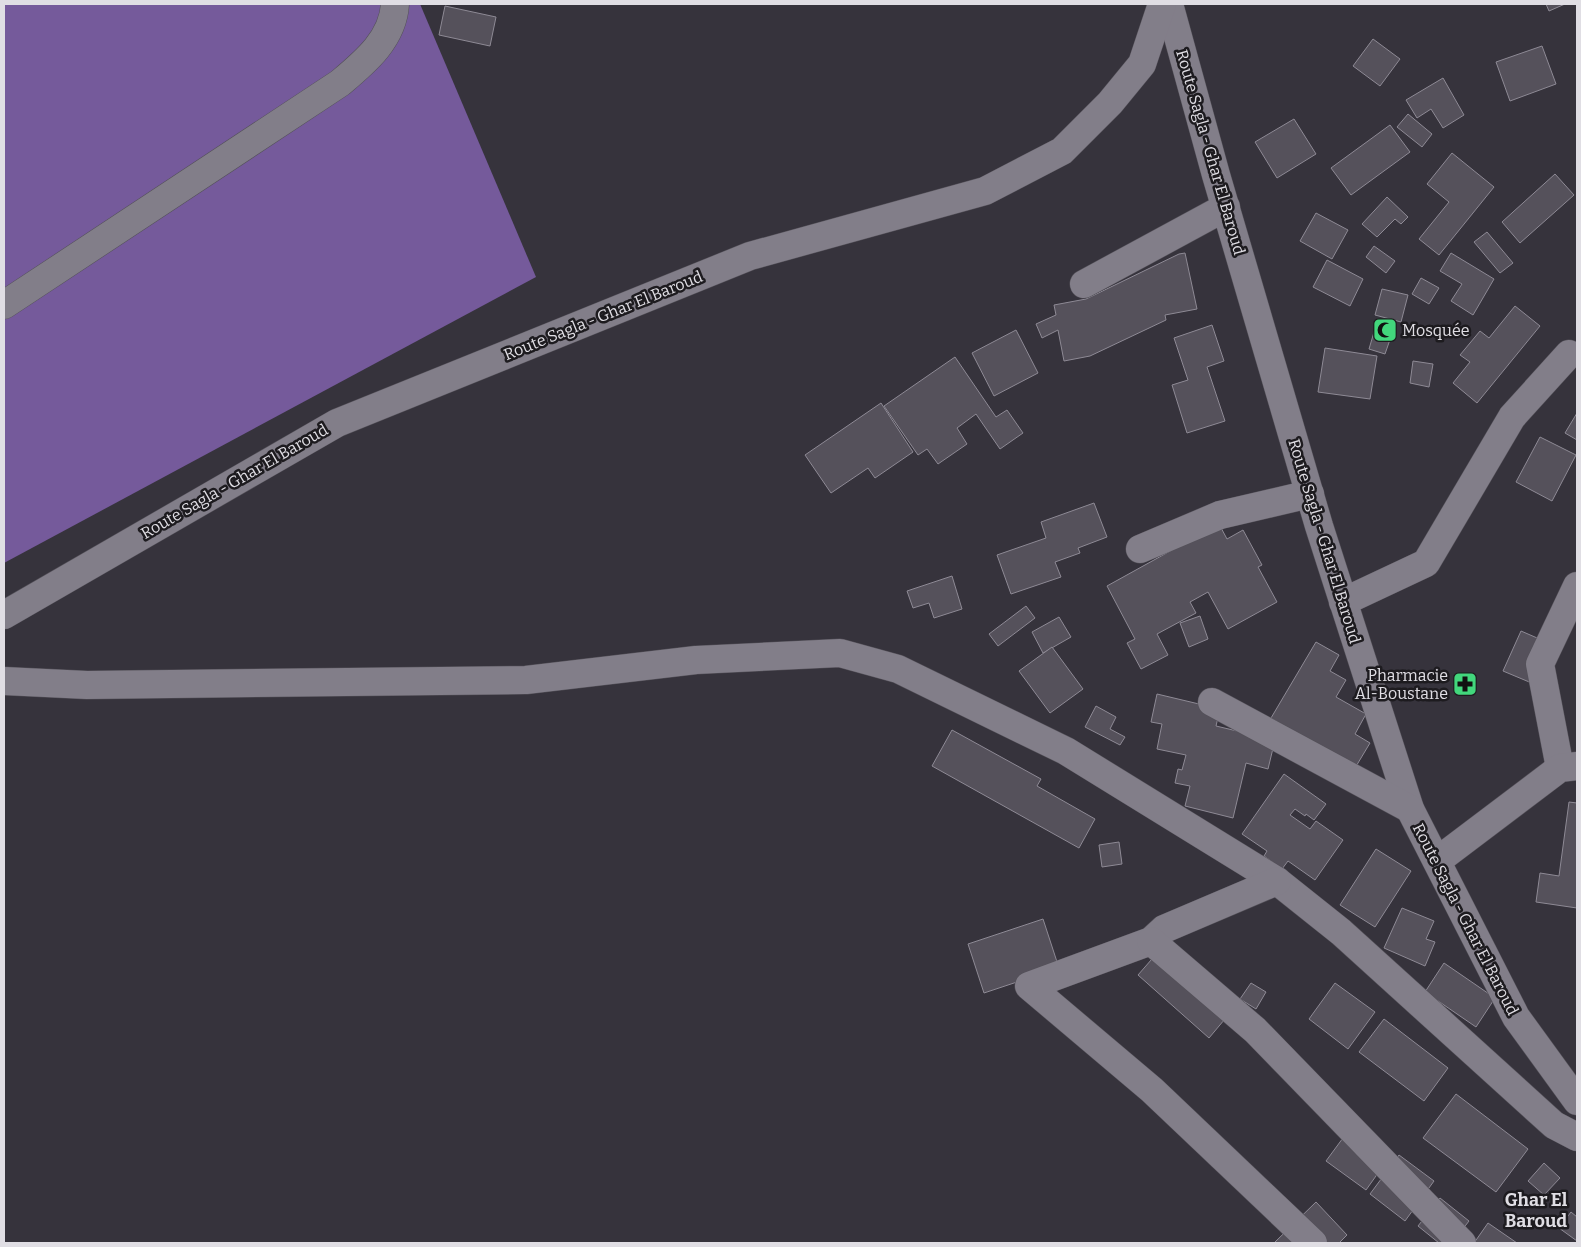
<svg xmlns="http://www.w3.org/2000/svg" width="1581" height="1247" font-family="Bitter,serif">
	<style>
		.forest { fill: #755a9b }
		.building { fill: #55515b; stroke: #8e8a95 }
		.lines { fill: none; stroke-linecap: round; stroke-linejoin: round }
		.minor-casing { stroke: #545159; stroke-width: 29 }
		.secondary-casing { stroke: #545159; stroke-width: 29 }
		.minor { stroke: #827e89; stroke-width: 28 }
		.secondary { stroke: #827e89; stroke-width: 28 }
		.labels { text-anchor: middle; stroke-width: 5; stroke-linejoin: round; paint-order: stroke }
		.street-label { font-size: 16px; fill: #e0dee4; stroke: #1d1b1f }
		.poi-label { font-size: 16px; fill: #e0dee4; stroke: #1d1b1f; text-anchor: start }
		.neighbourhood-label { font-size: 18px; font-weight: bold; fill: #e0dee4; stroke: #1d1b1f }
	</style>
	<rect width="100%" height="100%" fill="#36333c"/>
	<path class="forest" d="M4,4H420L536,277L4,563Z"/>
	<g class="building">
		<path d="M1546,4H1565L1549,11Z"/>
		<path d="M445,6L496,17L490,46L439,35Z"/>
		<path d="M1373,39L1400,59L1380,86L1353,66Z"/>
		<path d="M1542,46L1556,84L1510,101L1496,62Z"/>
		<path d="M1443,78L1464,115L1443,128L1431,109L1417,118L1406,100Z"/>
		<path d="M1408,114L1432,134L1422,147L1397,127Z"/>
		<path d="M1294,119L1316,154L1277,178L1255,142Z"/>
		<path d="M1390,125L1410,152L1351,195L1331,168Z"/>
		<path d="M1452,153L1494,187L1439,255L1419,239L1449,202L1427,184Z"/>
		<path d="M1555,174L1574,195L1520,243L1502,222Z"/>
		<path d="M1387,197L1408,217L1401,224L1395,219L1377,237L1362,224Z"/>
		<path d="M1316,213L1348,230L1332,259L1300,241Z"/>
		<path d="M1487,232L1513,263L1500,273L1474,242Z"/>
		<path d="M1374,246L1395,261L1386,273L1366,257Z"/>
		<path d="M1185,253L1197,309L1165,315L1166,320L1090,356L1064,361L1058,330L1042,338L1036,324L1056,315L1054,305L1086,299L1179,254Z"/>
		<path d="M1451,253L1494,279L1473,315L1451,301L1462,284L1440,271Z"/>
		<path d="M1327,260L1363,279L1350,306L1313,287Z"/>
		<path d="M1421,278L1439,288L1429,304L1412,294Z"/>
		<path d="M1382,289L1408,295L1401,322L1375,315Z"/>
		<path d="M1515,306L1540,326L1477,403L1453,383L1470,362L1460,355L1480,331L1489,338Z"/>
		<path d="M1377,322L1394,328L1385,354L1369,349Z"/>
		<path d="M1212,325L1224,361L1207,367L1225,421L1187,433L1172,385L1188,380L1174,338Z"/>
		<path d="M1016,330L1038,373L994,396L972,353Z"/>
		<path d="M1325,348L1377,356L1370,399L1318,392Z"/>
		<path d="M955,357L996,417L1007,410L1023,433L1000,449L976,414L957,428L967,444L938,464L927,449L918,455L884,406Z"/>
		<path d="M1413,361L1433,364L1429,387L1410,383Z"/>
		<path d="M881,403L913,452L875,478L868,468L831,493L805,455Z"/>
		<path d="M1577,413V440L1565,433Z"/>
		<path d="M1540,437L1576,455L1552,501L1516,482Z"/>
		<path d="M1094,503L1107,537L1078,548L1080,553L1055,562L1061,577L1011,594L997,555L1046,538L1041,522Z"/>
		<path d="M1219,524L1227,539L1243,530L1262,565L1258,567L1277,602L1228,629L1208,592L1190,602L1196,613L1157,634L1168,655L1141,669L1127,643L1135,639L1107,586Z"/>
		<path d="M952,576L962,609L934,618L929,603L913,608L907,591Z"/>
		<path d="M1026,606L1035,618L998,646L989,634Z"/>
		<path d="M1200,616L1208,639L1189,647L1180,623Z"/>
		<path d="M1059,617L1071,637L1043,653L1032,632Z"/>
		<path d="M1521,631L1551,644L1534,684L1503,671Z"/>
		<path d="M1316,642L1339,655L1330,671L1346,680L1336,697L1366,714L1355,734L1370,743L1355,768L1271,718Z"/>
		<path d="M1052,647L1083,689L1050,713L1019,671Z"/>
		<path d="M1157,694L1220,709L1216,726L1275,740L1268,769L1246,763L1233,818L1185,806L1190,786L1175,783L1178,769L1182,770L1186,755L1157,749L1162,724L1151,722Z"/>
		<path d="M1096,706L1116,717L1110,729L1125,737L1120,745L1085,727Z"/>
		<path d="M952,730L1041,779L1037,786L1095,819L1079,848L932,766Z"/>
		<path d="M1284,774L1326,804L1314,820L1306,814L1305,816L1295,809L1290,815L1310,829L1316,821L1343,840L1315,880L1288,861L1282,869L1264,856L1267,851L1242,834Z"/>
		<path d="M1569,802L1577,803V908L1536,902L1540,873L1559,876Z"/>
		<path d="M1119,842L1122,864L1102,867L1099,845Z"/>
		<path d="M1376,849L1411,871L1375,927L1340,905Z"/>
		<path d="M1402,908L1434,921L1426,939L1435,942L1425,966L1384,948Z"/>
		<path d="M1043,919L1059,968L984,993L968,944Z"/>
		<path d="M1165,944L1235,1007L1209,1038L1138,975Z"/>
		<path d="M1444,963L1495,998L1476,1027L1425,992Z"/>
		<path d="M1251,983L1266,992L1256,1009L1240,999Z"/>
		<path d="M1335,983L1375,1012L1348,1049L1309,1019Z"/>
		<path d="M1384,1019L1448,1068L1424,1101L1359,1052Z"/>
		<path d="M1456,1094L1528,1149L1496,1192L1423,1138Z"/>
		<path d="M1354,1123L1393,1152L1366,1190L1326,1161Z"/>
		<path d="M1399,1155L1434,1181L1405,1221L1370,1194Z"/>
		<path d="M1544,1163L1560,1178L1544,1195L1528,1181Z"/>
		<path d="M1440,1198L1469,1221L1452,1243H1439L1418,1226Z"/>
		<path d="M1316,1202L1347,1235L1339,1243H1276L1275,1242Z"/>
		<path d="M1571,1212L1577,1217V1241L1559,1228Z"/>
		<path d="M1488,1223L1517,1243H1474Z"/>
	</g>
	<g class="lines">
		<g class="minor-casing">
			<g id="minor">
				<path d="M1169,4L1216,175L1319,526L1410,809L1516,1017L1577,1101"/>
				<path d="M1084,284L1226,207"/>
				<path d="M4,305L340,83C365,62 393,39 395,4"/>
				<path d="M1140,549L1220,515L1310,494"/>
				<path d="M1343,602L1426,563L1512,417L1569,354"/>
				<path d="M4,681L87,685L526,680L696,660L840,653L898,669L1066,751L1277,881L1341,932L1554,1125L1577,1137"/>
				<path d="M1212,702L1410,809"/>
				<path d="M1560,768L1540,664L1577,586"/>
				<path d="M1437,861L1560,768L1577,766"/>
				<path d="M1277,881L1164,929L1151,941L1029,986L1152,1090L1313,1243"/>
				<path d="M1151,941L1255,1030L1462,1243"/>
			</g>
		</g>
		<g class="secondary-casing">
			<path id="secondary" d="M4,615L337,423L750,256L985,191L1062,151L1110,103L1142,64L1162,4"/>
		</g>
		<use href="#minor" class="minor"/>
		<use href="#secondary" class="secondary"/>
	</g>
	<defs>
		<g id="mosque-square" transform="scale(1.25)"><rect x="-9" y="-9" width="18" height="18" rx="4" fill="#42d77c" stroke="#1d1b1f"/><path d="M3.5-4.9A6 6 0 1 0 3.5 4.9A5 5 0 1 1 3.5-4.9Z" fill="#111"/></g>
		<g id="pharmacy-square" transform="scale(1.25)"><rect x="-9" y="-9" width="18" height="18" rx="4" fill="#42d77c" stroke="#1d1b1f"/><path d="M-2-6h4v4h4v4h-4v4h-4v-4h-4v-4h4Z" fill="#111"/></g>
	</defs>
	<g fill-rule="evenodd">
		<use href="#mosque-square" x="1385" y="330"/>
		<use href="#pharmacy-square" x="1465" y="684"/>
	</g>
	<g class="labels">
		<g class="street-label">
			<text transform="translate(1211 152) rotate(74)" y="6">Route Sagla - Ghar El Baroud</text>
			<text transform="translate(603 315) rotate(-22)" y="6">Route Sagla - Ghar El Baroud</text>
			<text transform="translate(234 481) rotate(-30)" y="6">Route Sagla - Ghar El Baroud</text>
			<text transform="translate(1325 541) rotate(73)" y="6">Route Sagla - Ghar El Baroud</text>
			<text transform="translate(1466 919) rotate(63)" y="6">Route Sagla - Ghar El Baroud</text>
		</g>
		<g class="poi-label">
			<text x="1402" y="336">Mosquée</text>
			<text x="1448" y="681" text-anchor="end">Pharmacie<tspan x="1448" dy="18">Al-Boustane</tspan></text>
		</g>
		<g class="neighbourhood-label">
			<text x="1536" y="1206">Ghar El<tspan x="1536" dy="21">Baroud</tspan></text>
		</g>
	</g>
	<rect width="1581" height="1247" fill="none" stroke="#e0dee4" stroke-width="10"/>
</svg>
